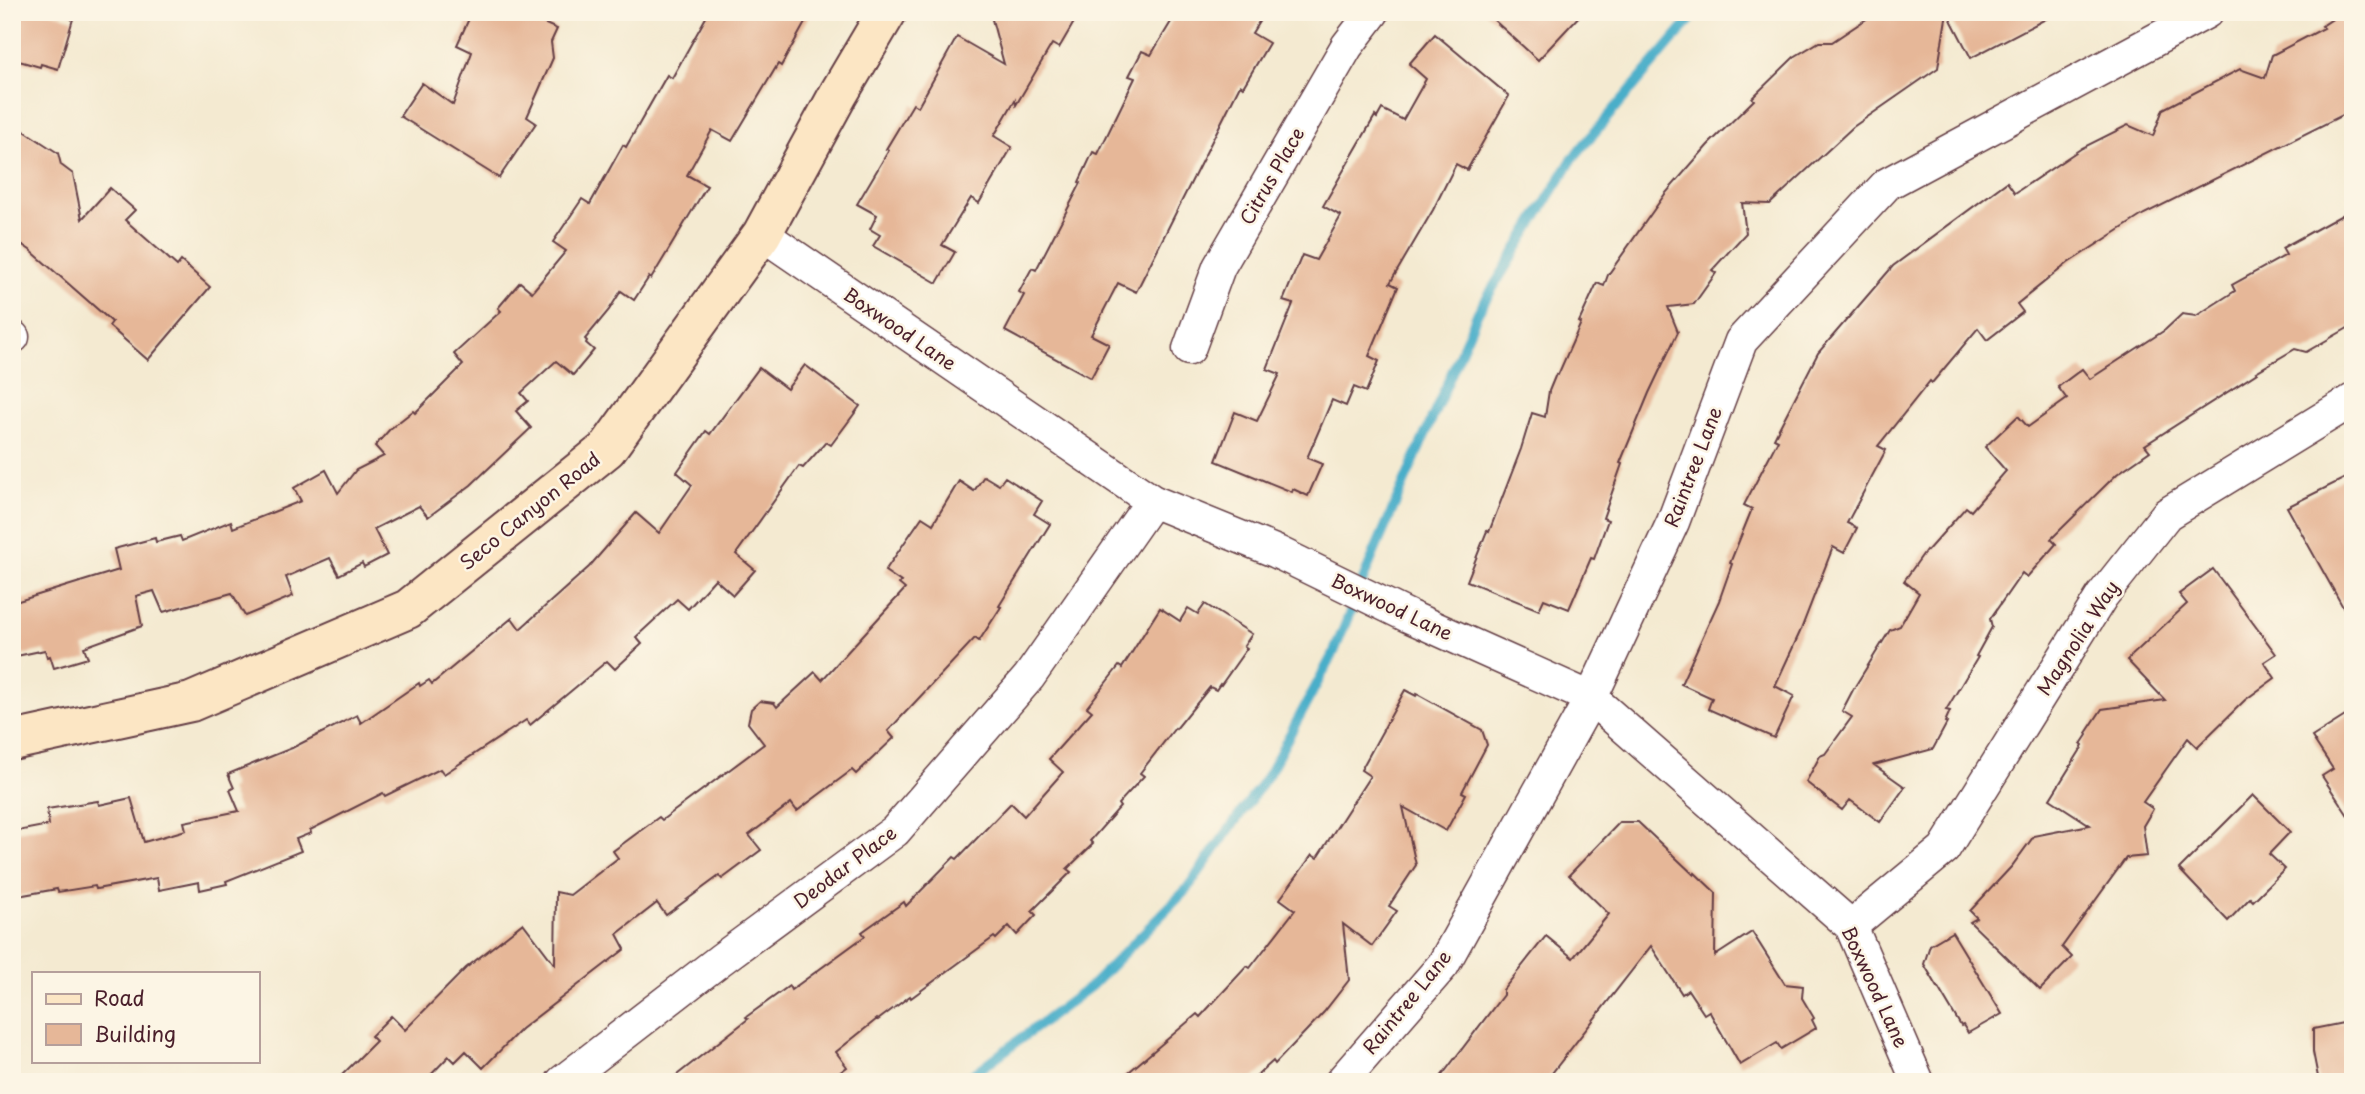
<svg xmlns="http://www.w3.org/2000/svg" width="2365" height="1094" font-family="'Playpen Sans',sans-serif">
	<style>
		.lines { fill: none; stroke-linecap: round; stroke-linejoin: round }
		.stream { stroke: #4aaec9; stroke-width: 10 }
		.building { fill: #e6b798 }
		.street-casing { stroke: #643d44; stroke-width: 35 }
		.secondary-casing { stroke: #643d44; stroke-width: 42 }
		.street { stroke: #fff; stroke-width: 32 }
		.secondary { stroke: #fce6c4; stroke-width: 38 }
		.labels { text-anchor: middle; stroke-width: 5; stroke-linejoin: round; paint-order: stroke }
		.street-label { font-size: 19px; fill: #4a1f2b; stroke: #fcf5e5 }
	</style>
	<rect width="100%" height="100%" fill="#fcf5e5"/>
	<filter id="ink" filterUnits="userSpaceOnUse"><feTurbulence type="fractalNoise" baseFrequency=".0143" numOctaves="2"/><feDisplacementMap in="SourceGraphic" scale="14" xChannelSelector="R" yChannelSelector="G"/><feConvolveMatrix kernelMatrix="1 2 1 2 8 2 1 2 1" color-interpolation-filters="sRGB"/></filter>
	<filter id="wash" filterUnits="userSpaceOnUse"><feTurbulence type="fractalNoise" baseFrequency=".00686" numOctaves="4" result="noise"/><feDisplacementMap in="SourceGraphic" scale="28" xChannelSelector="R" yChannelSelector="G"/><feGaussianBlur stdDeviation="1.57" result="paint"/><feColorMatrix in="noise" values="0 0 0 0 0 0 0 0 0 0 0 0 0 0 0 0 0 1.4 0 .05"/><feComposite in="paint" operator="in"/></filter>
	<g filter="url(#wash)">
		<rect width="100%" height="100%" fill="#f4ead1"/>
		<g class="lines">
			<path class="stream" d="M963,1082L1091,986L1186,890L1268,775L1334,652L1374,553L1478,312L1573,158L1697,12"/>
		</g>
		<g id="blocks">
			<g class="building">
				<path d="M12,12H50L73,19L58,69L41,64L40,67L12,59Z"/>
				<path d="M472,12H545L541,22L557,29L551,42L553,58L527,117L536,123L499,178L400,116L422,83L453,105L472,52L457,45Z"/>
				<path d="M709,12H811L781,66L778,64L732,141L712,130L687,175L707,186L651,279L649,277L634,300L621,291L609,310L585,339L587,341L586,343L594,350L573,375L556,361L521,393L528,401L516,411L531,428L471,485L428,517L419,506L374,529L387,555L364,567L362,563L339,575L330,558L286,577L293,596L245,616L232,593L163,612L154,591L136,596L142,626L84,647L88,658L54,668L50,656L47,657L45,650L12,657V603L119,570L114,549L155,538L156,542L180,536L182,541L231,521L233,528L301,501L294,488L326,470L338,493L356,470L384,456L375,446L390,429L413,411L415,413L463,365L454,354L501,311L498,308L520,282L532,292L566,251L553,242L582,199L590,204L623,145L626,147L667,75L672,78Z"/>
				<path d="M990,12H1080L1059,48L1052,44L1016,105L1015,100L994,136L1012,147L979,203L971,198L942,245L955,252L937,283L873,246L880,235L870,229L877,215L857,204L889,150L886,149L913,104L918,107L957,37L1004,64Z"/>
				<path d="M1177,12H1265L1252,33L1269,43L1243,87L1240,85L1136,292L1118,283L1091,335L1109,344L1091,378L1005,331L1024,295L1019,292L1032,268L1036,270L1081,183L1079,182L1093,152L1098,154L1135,78L1129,76L1142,51L1151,55Z"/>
				<path d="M1485,12H1583L1538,60Z"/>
				<path d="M1877,12H1947L1938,68L1853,127L1770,204L1742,203L1746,233L1712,270L1716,273L1694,304L1668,307L1678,332L1649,393L1620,463L1622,464L1603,518L1608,520L1594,559L1591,558L1569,609L1544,599L1539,610L1467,581L1487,531L1489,532L1521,449L1532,413L1545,417L1549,391L1556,374L1558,375L1581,323L1579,322L1597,283L1604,286L1608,275L1665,194L1708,145L1754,100L1752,98L1794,57L1819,42H1832Z"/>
				<path d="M1947,12H2059L1971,58Z"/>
				<path d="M2343,12H2353V110L2144,214L2068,263L2017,304L2023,312L1987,340L1978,328L1932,383L1930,381L1878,446L1886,450L1847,523L1857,528L1844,553L1833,547L1800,632L1775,686L1794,696L1774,738L1708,709L1712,698L1681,684L1719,601L1732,564L1730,563L1752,509L1744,505L1778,440L1774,438L1818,353L1893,266L2007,182L2015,193L2082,148L2128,125L2153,136L2163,109L2240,69L2265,78L2272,55L2324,28L2322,26Z"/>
				<path d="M1435,34L1509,96L1467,170L1456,164L1433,210L1390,283L1398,287L1369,356L1379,361L1366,392L1354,387L1346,406L1332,400L1307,458L1322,464L1308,496L1293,489L1292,492L1216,461L1235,412L1257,421L1280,374L1267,369L1293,304L1283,301L1302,255L1316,260L1341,216L1323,206L1375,116L1377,118L1382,109L1403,120L1426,79L1409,64Z"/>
				<path d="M12,123L58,153L61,165L73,174L82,219L110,188L135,210L125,220L177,266L181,261L210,287L148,360L109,326L112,322L30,250L12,238Z"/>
				<path d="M2353,209V325L2306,352L2295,349L2256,372L2257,373L2145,445L2150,451L2117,474L2051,539L2056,544L2027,577L2022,573L1990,619L1992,627L1976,656L1978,657L1946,710L1950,711L1945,722L1947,723L1933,749L1874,765L1905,787L1880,822L1850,800L1842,810L1806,782L1820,756L1825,754L1852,717L1842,711L1854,688L1890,630L1900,626L1919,593L1904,581L1926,550L1927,551L1966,507L1971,511L2006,471L1985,447L2018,416L2028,427L2067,399L2058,387L2082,369L2090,379L2165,330L2182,314L2196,316L2235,291L2232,285L2286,255L2282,248Z"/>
				<path d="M805,365L860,406L831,445L826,442L803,468L799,466L736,554L755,570L733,595L715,579L688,609L677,599L636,637L642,644L615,669L607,661L530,725L526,720L444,774L440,769L385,796L383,793L310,830L311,833L296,839L301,851L226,881L227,884L200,890L199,882L159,890L157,878L96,889L95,886L58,892L57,889L12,897V832L49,825L47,809L98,801L99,805L131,798L144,842L186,830L184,822L239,811L230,790L234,788L228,774L292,748L357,715L361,723L419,683L420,686L429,680L432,684L512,618L520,629L589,567L636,513L659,533L692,485L677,472L706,431L710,434L759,368L787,389Z"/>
				<path d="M2353,474V625L2287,507Z"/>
				<path d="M984,476L999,485L1005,477L1042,501L1034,514L1050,524L999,606L1001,607L979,641L975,638L888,731L894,738L856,774L852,770L797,811L791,803L749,835L761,850L722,879L719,876L666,915L657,903L617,934L625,949L521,1029L483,1068L466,1051L455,1062L449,1056L424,1082H335L376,1041L371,1036L391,1016L405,1030L466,968L523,923L555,965L556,892L570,895L618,858L613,851L659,817L662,820L764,744L748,723L751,709L760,701L774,703L777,707L815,672L822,680L905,589L899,584L901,582L885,571L922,517L933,524L959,481L974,491Z"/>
				<path d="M2213,569L2276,654L2264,662L2275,678L2245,700L2197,747L2188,738L2143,802L2153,809L2143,826L2147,856L2126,858L2062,947L2072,957L2040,990L1970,922L1977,918L1970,911L2012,866L2034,836L2090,825L2050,799L2083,746L2081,744L2087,735L2086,733L2102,709L2165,700L2127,660L2187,604L2179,594Z"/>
				<path d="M1205,604L1252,634L1244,646L1247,648L1221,685L1220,684L1216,690L1210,687L1176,729L1175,728L1140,773L1144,776L1118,804L1120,807L1090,841L1093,844L1067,869L1071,872L1032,911L1036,915L1017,935L1009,926L996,939L994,937L911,998L910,996L878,1020L877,1019L836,1052L847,1067L827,1082H668L748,1019L746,1017L789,986L791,990L865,936L862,932L904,902L906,906L954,857L957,859L1011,803L1024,816L1063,772L1049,759L1092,711L1087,707L1119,666L1122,668L1160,608L1180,621L1188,608L1198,614Z"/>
				<path d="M1405,690L1416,696L1417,694L1482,730L1487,745L1462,792L1466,794L1446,831L1403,807L1416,865L1389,906L1397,911L1372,946L1343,924L1349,980L1324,1012L1275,1064L1273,1061L1250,1082H1117L1197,1014L1200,1017L1247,966L1250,968L1295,910L1280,899L1312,855L1317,858L1370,776L1361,770Z"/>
				<path d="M2353,711V823L2322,776L2333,769L2312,737Z"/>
				<path d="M2253,795L2290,832L2269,854L2285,869L2253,901L2250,898L2228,921L2179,869Z"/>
				<path d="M1620,822H1638L1694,875L1695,873L1716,893L1715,956L1752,932L1785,984L1803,986L1802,998L1814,1018L1812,1020L1816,1028L1781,1049L1777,1043L1740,1065L1709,1011L1704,1014L1688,990L1682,994L1651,946L1545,1082H1437L1503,995V990L1546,936L1573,958L1609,914L1569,875Z"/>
				<path d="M1952,932L2002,1014L1968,1033L1963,1025L1961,1026L1924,964L1930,945Z"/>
				<path d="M2353,1021V1082H2319L2313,1052V1029Z"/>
			</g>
		</g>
	</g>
	<g filter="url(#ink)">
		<use href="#blocks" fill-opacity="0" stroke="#643d44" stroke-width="2"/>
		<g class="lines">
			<g class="street-casing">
				<g id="street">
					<path d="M762,234L1152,501L1277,552L1408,616L1591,698L1851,926L1918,1082"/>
					<path d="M12,337H13"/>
					<path d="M1189,349L1219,267L1347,46L1373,12"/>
					<path d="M1851,926L1944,849L2102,596L2167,514L2353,400"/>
					<path d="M562,1082L720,960L895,831L1029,677L1152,501"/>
					<path d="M1341,1082L1443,965L1591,698L1673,522L1741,341L1887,184L2207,12"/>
				</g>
			</g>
			<g class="secondary-casing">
				<path id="secondary" d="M12,741L191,702L408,609L607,449L762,234L839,93L887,12"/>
			</g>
			<use href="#street" class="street"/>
			<use href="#secondary" class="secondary"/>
		</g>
	</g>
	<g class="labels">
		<g class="street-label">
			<text transform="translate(1272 176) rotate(-60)" y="7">Citrus Place</text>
			<text transform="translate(900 329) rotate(34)" y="7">Boxwood Lane</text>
			<text transform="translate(1693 467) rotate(-69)" y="7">Raintree Lane</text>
			<text transform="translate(530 511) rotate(-39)" y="7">Seco Canyon Road</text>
			<text transform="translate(1392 607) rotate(25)" y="7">Boxwood Lane</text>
			<text transform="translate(2078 638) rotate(-57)" y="7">Magnolia Way</text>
			<text transform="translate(845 867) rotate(-37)" y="7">Deodar Place</text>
			<text transform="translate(1875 987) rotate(65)" y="7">Boxwood Lane</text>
			<text transform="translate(1407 1002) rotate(-51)" y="7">Raintree Lane</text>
		</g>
	</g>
	<rect width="2365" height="1094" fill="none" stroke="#fcf5e5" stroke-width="42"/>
	<rect x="32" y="972" width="228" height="91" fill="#fcf5e5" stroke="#b59f9b" stroke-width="2"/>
	<rect x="46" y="994" width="35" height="10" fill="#fce6c4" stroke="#b59f9b" stroke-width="2"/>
	<text x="94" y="1006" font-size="21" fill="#4a1f2b">Road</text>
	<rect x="46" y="1024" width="35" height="21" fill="#e6b798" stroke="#b59f9b" stroke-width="2"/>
	<text x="94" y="1042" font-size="21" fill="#4a1f2b">Building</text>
</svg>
